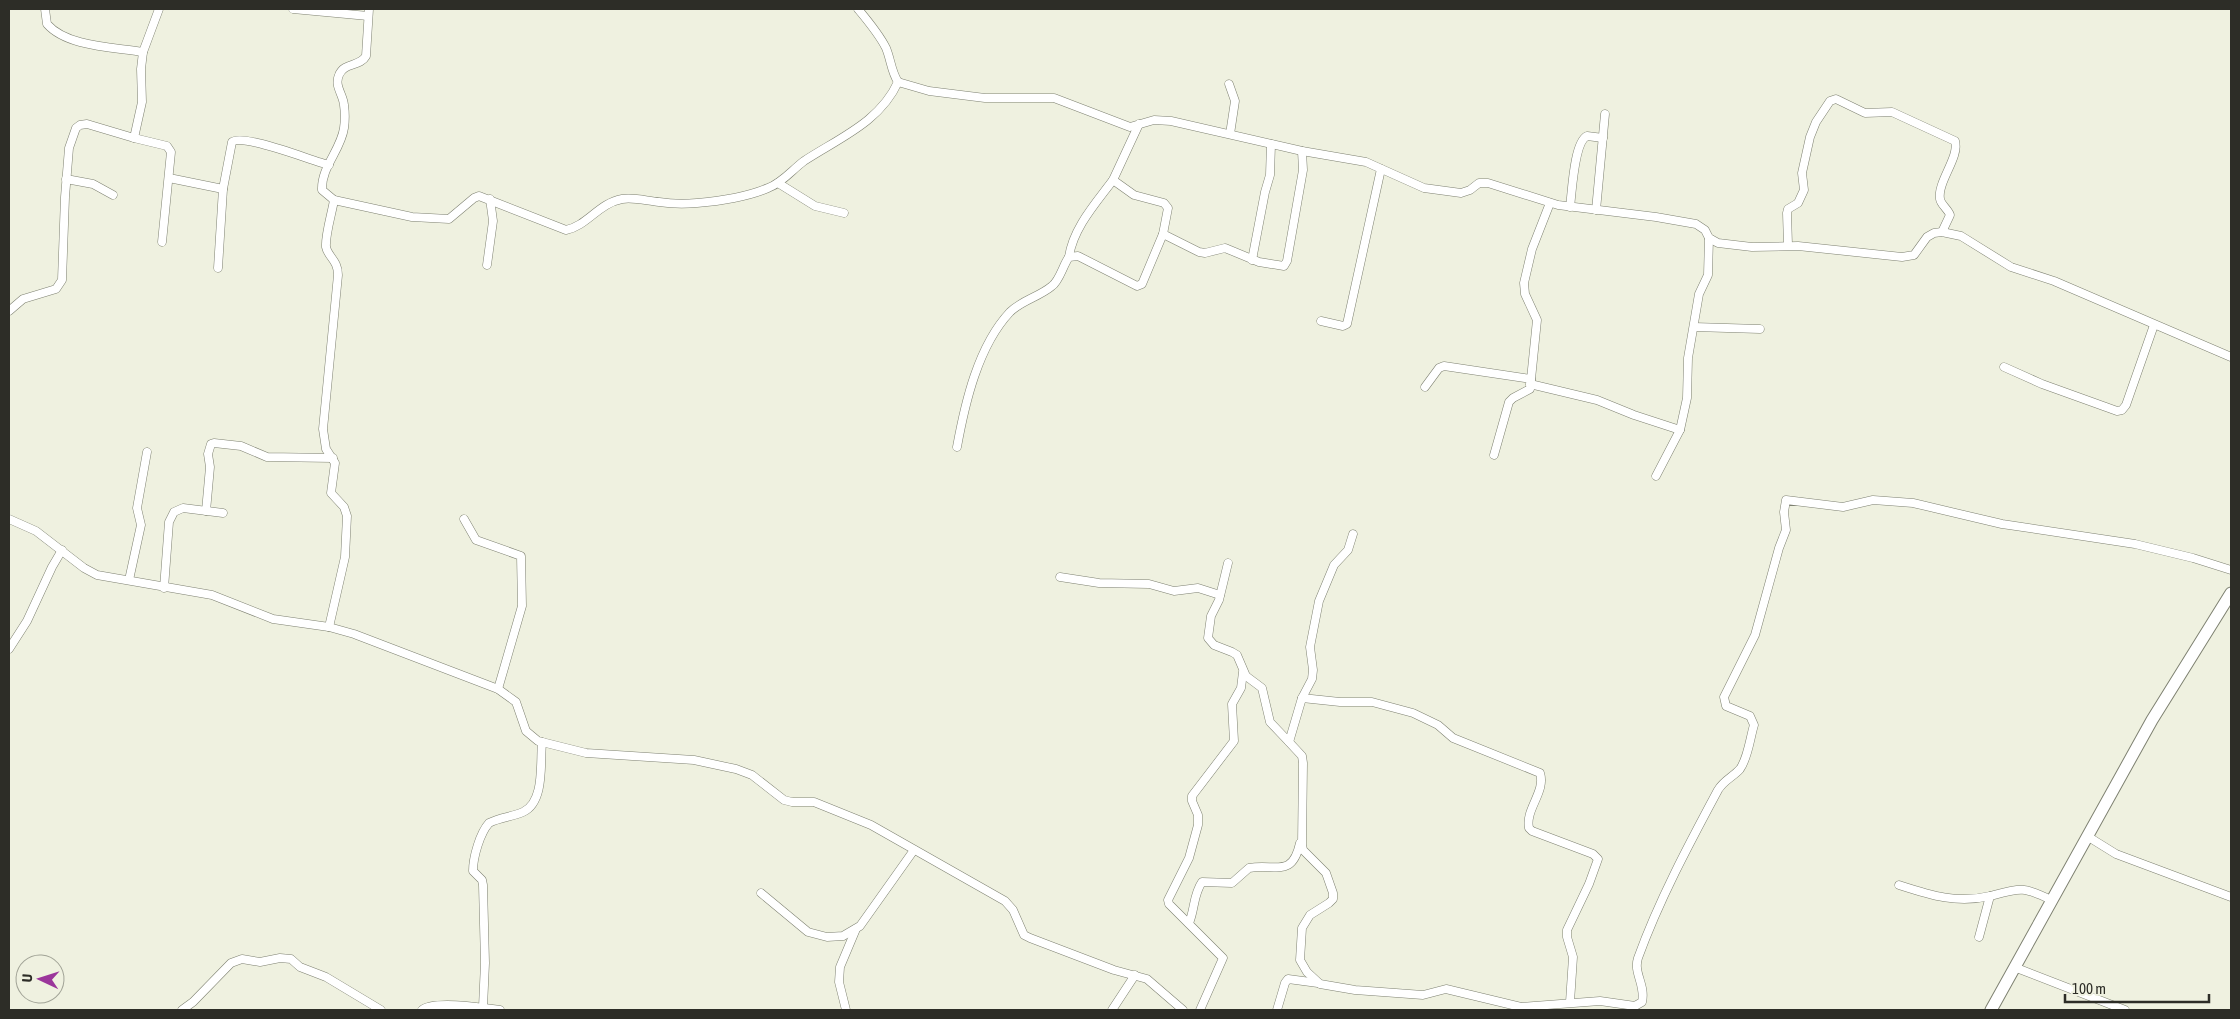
<svg xmlns="http://www.w3.org/2000/svg" width="2240" height="1019" font-family="'Asap Condensed',sans-serif">
	<style>
		.lines { fill: none; stroke-linecap: round; stroke-linejoin: round }
		.street-casing { stroke: #7e8171; stroke-width: 9 }
		.secondary-casing { stroke: #7e8171; stroke-width: 13 }
		.street { stroke: #fff; stroke-width: 8 }
		.secondary { stroke: #fff; stroke-width: 11 }
	</style>
	<rect width="100%" height="100%" fill="#eff1e0"/>
	<g class="lines">
		<g class="street-casing">
			<g id="street">
				<path d="M45,9L47,24C67,47 114,47 143,52"/>
				<path d="M293,9L368,16"/>
				<path d="M369,9L366,56C360,67 344,62 339,75C334,86 343,94 344,105C345,112 345,121 344,128C341,150 321,167 322,190L334,200L412,217L449,219L474,198L479,196L566,230C587,226 599,203 622,199C634,197 647,201 659,202C672,204 685,204 697,203C720,201 747,197 768,188C782,183 792,170 804,161C839,138 880,122 898,82L929,91L985,98H1054L1130,127L1154,120L1171,121L1302,151L1366,162L1424,188L1461,193L1470,190L1479,183H1488L1558,205L1656,217L1696,224L1705,230L1709,238L1718,243L1752,247L1798,246L1902,257L1914,255L1927,237L1934,233L1942,232L1961,236L2011,267L2054,281L2231,357"/>
				<path d="M858,9C868,21 879,34 886,48C891,60 891,71 898,82"/>
				<path d="M1229,84L1235,101L1230,134"/>
				<path d="M134,138L167,146L171,152L162,242"/>
				<path d="M169,178L223,189"/>
				<path d="M66,179L93,184L113,195"/>
				<path d="M778,183L815,206L844,213"/>
				<path d="M1570,207C1572,192 1574,142 1587,136L1603,138"/>
				<path d="M1596,210L1605,114"/>
				<path d="M1163,234L1199,252L1205,253L1225,248L1259,262L1284,266L1287,261L1303,170L1302,151"/>
				<path d="M1788,245L1787,213L1788,209L1798,203L1804,190L1802,173L1810,137L1816,122L1830,101L1836,99L1865,113L1892,112L1955,141C1960,157 1937,182 1940,199C1941,205 1948,209 1950,215L1942,232"/>
				<path d="M1069,257C1073,228 1096,203 1113,180"/>
				<path d="M1252,260L1265,192L1270,175L1271,144"/>
				<path d="M487,265L493,221L490,199"/>
				<path d="M218,268L223,189L232,142C243,133 312,161 329,165"/>
				<path d="M9,311L23,299L56,289L62,280L65,197L69,148L76,128L80,125L87,124L134,138L142,102L141,69L143,52L159,9"/>
				<path d="M1321,321L1343,326L1347,324L1381,169"/>
				<path d="M1694,327L1760,329"/>
				<path d="M2004,367L2042,384L2117,411L2122,410L2126,405L2154,325"/>
				<path d="M1530,384L1597,400L1634,415L1680,430"/>
				<path d="M1425,387L1439,368L1444,366L1531,379"/>
				<path d="M957,447C965,403 978,346 1010,312C1022,300 1039,297 1052,286C1060,280 1063,265 1069,257L1078,256L1137,286L1142,284L1163,234L1168,208L1164,203L1134,195L1113,180L1139,124"/>
				<path d="M1494,455L1509,402L1513,398L1530,389L1537,320L1525,294L1524,283L1532,249L1550,203"/>
				<path d="M1656,476L1680,430L1687,398L1688,358L1699,294L1708,275L1709,238"/>
				<path d="M206,511L210,467L208,454L211,444L214,443L241,446L267,457L333,458"/>
				<path d="M9,519L36,531L84,568L97,575L212,595L273,619L329,627L354,634L498,689L516,702L526,731L538,741L586,753L694,760L736,769L752,775L784,800L792,802H814L871,825L1005,901L1013,910L1024,935L1030,938L1114,970L1147,979L1183,1010"/>
				<path d="M464,519L476,540L521,556L522,606L498,689"/>
				<path d="M1228,563L1219,600L1211,616L1208,638L1214,645L1232,652L1237,655L1246,676L1262,688L1270,722L1289,742L1302,698L1312,679L1313,670L1310,647L1319,601L1334,565L1348,550L1353,534"/>
				<path d="M1060,577L1099,583L1149,584L1174,591L1198,588L1220,595"/>
				<path d="M129,580L141,525L137,508L147,452"/>
				<path d="M164,588L169,522L174,512L183,508L223,513"/>
				<path d="M329,627L345,557L347,516L344,507L331,493L335,463L326,449L323,429L338,275C338,260 328,257 326,247C325,235 332,213 334,200"/>
				<path d="M9,649L27,621L52,567L62,550"/>
				<path d="M1302,698L1340,702H1372L1413,713L1438,725L1453,738L1540,773C1546,792 1525,809 1529,828L1532,831L1593,854L1598,859L1589,884L1567,930V937L1573,957L1570,1002"/>
				<path d="M1289,742L1302,756L1303,763L1302,845L1303,850L1326,873L1333,893V899L1329,903L1310,915L1302,928L1300,960L1307,972L1320,984L1355,990L1423,995L1446,989L1521,1007L1600,1001L1635,1006L1642,1002C1646,985 1633,973 1638,958C1659,900 1689,844 1718,790C1724,780 1733,777 1740,769C1748,758 1750,738 1754,725L1750,716L1726,706L1724,697L1755,635L1779,548L1786,530L1784,512L1786,500L1843,507L1873,500L1913,503L2002,524L2135,544L2193,558L2231,570"/>
				<path d="M2087,836L2116,854L2231,897"/>
				<path d="M1899,885C1930,895 1957,904 1990,896"/>
				<path d="M761,893L808,932L827,937L843,936L860,926L914,850"/>
				<path d="M1189,923C1195,909 1193,895 1202,882L1232,883L1249,868C1275,863 1292,879 1300,843"/>
				<path d="M1979,937L1990,896C2020,888 2023,886 2051,900"/>
				<path d="M2014,967L2125,1010"/>
				<path d="M483,1007L485,963L483,885L482,880L473,871C473,857 480,833 489,823C500,817 512,817 523,812C545,802 540,763 542,742"/>
				<path d="M182,1010L193,1002L231,963L242,959L260,962L280,958L291,959L300,967L326,977L381,1010"/>
				<path d="M422,1010C433,1000 485,1008 500,1010"/>
				<path d="M846,1010L839,982L840,967L856,929"/>
				<path d="M1112,1010L1135,975"/>
				<path d="M1200,1010L1223,958L1169,904L1168,900L1189,858L1198,825V815L1192,801V796L1234,741L1232,704L1241,688L1243,672"/>
				<path d="M1277,1010L1285,983L1288,979L1318,983"/>
			</g>
		</g>
		<g class="secondary-casing">
			<path id="secondary" d="M1991,1010L2152,720L2231,593"/>
		</g>
		<use href="#street" class="street"/>
		<use href="#secondary" class="secondary"/>
	</g>
	<rect width="2240" height="1019" fill="none" stroke="#2d2d27" stroke-width="20"/>
	<g transform="translate(40 979) rotate(274)"><circle r="24" fill="#eff1e0" stroke="#a1a396"/>
	<path d="M0-4L9 19L0 12L-9 19Z" fill="#9b369b"/>
	<text y="-8" font-size="14" font-weight="bold" text-anchor="middle" fill="#2d2d27">U</text>
	</g>
	<path d="M2065 994v8h144v-8" fill="none" stroke="#2d2d27" stroke-width="2.5"/>
	<text x="2072" y="994" font-size="15" fill="#2d2d27" stroke="#eff1e0" stroke-width="4" paint-order="stroke">100 m</text>
</svg>
